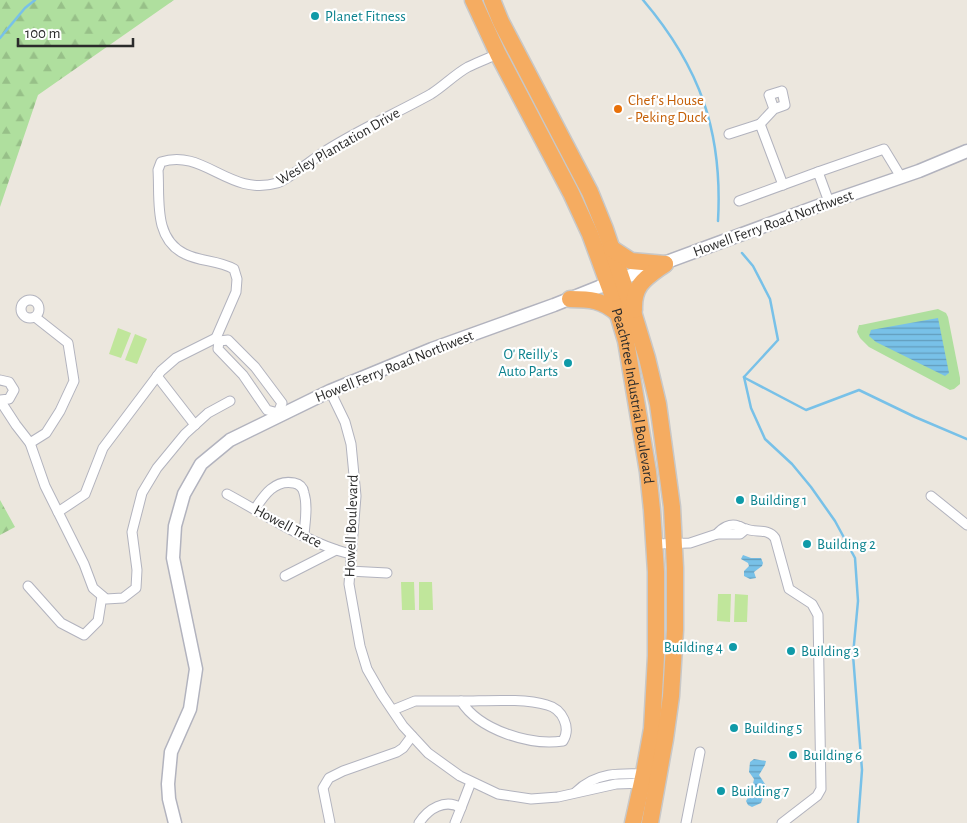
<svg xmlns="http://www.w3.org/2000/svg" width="967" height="823" font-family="'Alegreya Sans',sans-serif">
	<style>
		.grass { fill: #afdf9e }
		.forest { fill: url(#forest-firs) }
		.pitch { fill: #c0e69b }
		.water { fill: url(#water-rules) }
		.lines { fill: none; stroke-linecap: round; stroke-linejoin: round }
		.stream { stroke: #78c1e8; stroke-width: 2.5 }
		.street-casing { stroke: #b2b3be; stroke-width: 11 }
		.secondary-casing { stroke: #b2b3be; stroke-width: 15 }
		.highway-casing { stroke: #c8c8c8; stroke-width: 19 }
		.street { stroke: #fff; stroke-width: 9 }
		.secondary { stroke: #fff; stroke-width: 12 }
		.highway { stroke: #f5ac61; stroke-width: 16 }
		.culture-dot { fill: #0f9aa8; stroke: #fff; stroke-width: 2 }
		.food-dot { fill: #e8710a; stroke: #fff; stroke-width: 2 }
		.labels { text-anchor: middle; stroke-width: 4.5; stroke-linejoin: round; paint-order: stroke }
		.culture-label { font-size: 15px; fill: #0d838f; stroke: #fff; text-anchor: start }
		.food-label { font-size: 15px; fill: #c56008; stroke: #fff; text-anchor: start }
		.street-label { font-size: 15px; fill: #2b2b2b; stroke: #fff }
	</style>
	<defs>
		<pattern id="forest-firs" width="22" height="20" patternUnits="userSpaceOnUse" patternTransform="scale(1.25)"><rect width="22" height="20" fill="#afdf9e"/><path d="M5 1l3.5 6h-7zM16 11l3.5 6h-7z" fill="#97c088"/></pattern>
		<pattern id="water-rules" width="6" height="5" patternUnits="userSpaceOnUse" patternTransform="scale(1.25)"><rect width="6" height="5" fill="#78c1e8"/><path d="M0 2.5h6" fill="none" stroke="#639dbc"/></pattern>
	</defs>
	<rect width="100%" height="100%" fill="#ece7de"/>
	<path class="grass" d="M938,309L946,313L948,317L960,378V384L954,389L950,390L869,347L860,338L857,332L859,325H861Z"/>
	<g class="forest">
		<path d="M0,0H174L38,95L0,207Z"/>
		<path d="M0,500L15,527L0,535Z"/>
	</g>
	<g class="pitch">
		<path d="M118,328L131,333L121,358L109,354Z"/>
		<path d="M135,334L147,339L137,364L125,360Z"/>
		<path d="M401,582H414L415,610H402Z"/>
		<path d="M419,582H432L433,610H419Z"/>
		<path d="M718,594H731L730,622L717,621Z"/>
		<path d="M735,594L748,595L747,622H734Z"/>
	</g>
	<g class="water">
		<path d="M938,318L949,373L945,376L876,342L869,336L871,330Z"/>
		<path d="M743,555L751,558H761L763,563L762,566L754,572L756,578L750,579L744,576V571L749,566L748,563L741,559Z"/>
		<path d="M754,759L766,761L765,765L759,775L767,787L761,803L752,807L748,805L746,801L751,793L754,779L749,772L750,762Z"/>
	</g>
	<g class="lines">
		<g class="stream">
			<path d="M643,0C700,67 723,132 718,221"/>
			<path d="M0,38L25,8L35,0"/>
			<path d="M742,253L753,266L770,299L778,340L744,377"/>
			<path d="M744,377L751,408L765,439L792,464L811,487L835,521L855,558L858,601L853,655L862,770L858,823"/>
			<path d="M745,378L806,410L859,390L915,417L967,439"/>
		</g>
		<g class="street-casing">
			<g id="street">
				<path d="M760,124L774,109L785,105L782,91L769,95L774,109"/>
				<path d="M729,134L760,124L783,185"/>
				<path d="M818,172L884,149L901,177"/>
				<path d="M739,201L818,172L829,202"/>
				<circle cx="30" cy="309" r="9"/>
				<path d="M219,341L228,340L255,367L282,403L278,413"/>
				<path d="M157,376L195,425"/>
				<path d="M0,380L9,382L14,390L9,399L0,400"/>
				<path d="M330,391L345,422L351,444L356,496L349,584L360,646L367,669L382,695L403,726L428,753L460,776L498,794L531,799L558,797L616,784L645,783"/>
				<path d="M3,401V405L16,425L30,443L45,486L84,564L93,588L106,599L123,598L136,588L137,570L132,532L142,493L157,468L185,434L208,413L230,401"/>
				<path d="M279,416L278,413L267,410L243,375L218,349L219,341L216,338L236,292L237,279L234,269C218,260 201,262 185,254C153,239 160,199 158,170L161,162C204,148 229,197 277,183C288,180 315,157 327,150C360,129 397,113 431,94C444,86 455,74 468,67C478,62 489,58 500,53"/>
				<path d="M30,443L46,433L60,411L74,381L68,343L35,317"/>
				<path d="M227,494C266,515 307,543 350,554"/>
				<path d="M931,496L967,525"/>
				<path d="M255,509C264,495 275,479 294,483C299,484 303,487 304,493C308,506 305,522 304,535"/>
				<path d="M58,512L85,494L103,448L161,371L176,358L216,338"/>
				<path d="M717,534C722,528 730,523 738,526C741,526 743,529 746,529C756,533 768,528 775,538L789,589L812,604L818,615L821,789L817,796L782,823"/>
				<path d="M655,544L690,543L717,534H740L746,529"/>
				<path d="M349,571L387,573"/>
				<path d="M285,576L336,550"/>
				<path d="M28,586L61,623L84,635L98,621L102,596"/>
				<path d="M461,701C486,701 524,698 547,705C563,709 571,728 563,741C530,746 479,730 461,701Z"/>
				<path d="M393,710L415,701H461"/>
				<path d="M576,792C596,772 620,773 647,774"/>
				<path d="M461,808L471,782"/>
				<path d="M330,823L323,788L329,778L343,771L397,752L403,748L412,736"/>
				<path d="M419,823C428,809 445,798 461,808L455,823"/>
				<path d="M686,823L700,752"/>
			</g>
		</g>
		<g class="secondary-casing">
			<path id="secondary" d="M175,823L169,799L168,784L171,752L190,709L196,669L173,558L175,526L184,494L201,464L230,440L330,391L432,349L554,305L599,287L829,202L919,171L967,151"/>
		</g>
		<g class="highway-casing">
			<g id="highway">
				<path id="s1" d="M473,0L498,54L571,193L590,234L612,294L626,341L648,472L652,510L656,572V656L652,729L644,773L633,823"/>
				<path d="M492,0L501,22L590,192L605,229L634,315L647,358L658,404L672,507L675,568V630L671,696L665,739L650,823"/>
				<path d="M611,248L631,261L665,264"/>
				<path d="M570,299C590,299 602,300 617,313"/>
				<path d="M634,310C633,284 646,278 665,264"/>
			</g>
		</g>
		<use href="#street" class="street"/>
		<use href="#secondary" class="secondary"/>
		<use href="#highway" class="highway"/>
	</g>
	<g class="culture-dot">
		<circle cx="315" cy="16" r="5"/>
		<circle cx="568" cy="363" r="5"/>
		<circle cx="740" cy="500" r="5"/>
		<circle cx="807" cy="544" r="5"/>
		<circle cx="733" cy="647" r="5"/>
		<circle cx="791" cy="651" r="5"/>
		<circle cx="734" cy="728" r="5"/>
		<circle cx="793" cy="755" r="5"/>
		<circle cx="721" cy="791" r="5"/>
	</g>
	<circle class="food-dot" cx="618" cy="109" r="5"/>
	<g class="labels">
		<g class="culture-label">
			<text x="325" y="21">Planet Fitness</text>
			<text x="558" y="359" text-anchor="end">O' Reilly's<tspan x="558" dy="17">Auto Parts</tspan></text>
			<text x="750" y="505">Building 1</text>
			<text x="817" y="549">Building 2</text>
			<text x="723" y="652" text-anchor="end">Building 4</text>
			<text x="801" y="656">Building 3</text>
			<text x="744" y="733">Building 5</text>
			<text x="803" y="760">Building 6</text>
			<text x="731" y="796">Building 7</text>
		</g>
		<g class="food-label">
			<text x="628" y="105">Chef's House<tspan x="628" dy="17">- Peking Duck</tspan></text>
		</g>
		<g class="street-label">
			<text transform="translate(338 146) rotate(-30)" y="5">Wesley Plantation Drive</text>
			<text transform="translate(773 223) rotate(-20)" y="5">Howell Ferry Road Northwest</text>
			<text transform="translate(394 366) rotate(-22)" y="5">Howell Ferry Road Northwest</text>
			<text dy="5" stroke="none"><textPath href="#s1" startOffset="430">Peachtree Industrial Boulevard</textPath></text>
			<text transform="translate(288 526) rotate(28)" y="5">Howell Trace</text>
			<text transform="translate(351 526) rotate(-88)" y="5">Howell Boulevard</text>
		</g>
	</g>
	<path d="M18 38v8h115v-8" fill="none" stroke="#2b2b2b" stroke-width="2.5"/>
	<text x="25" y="38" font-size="15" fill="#2b2b2b" stroke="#ffffff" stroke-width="4" paint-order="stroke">100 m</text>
</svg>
